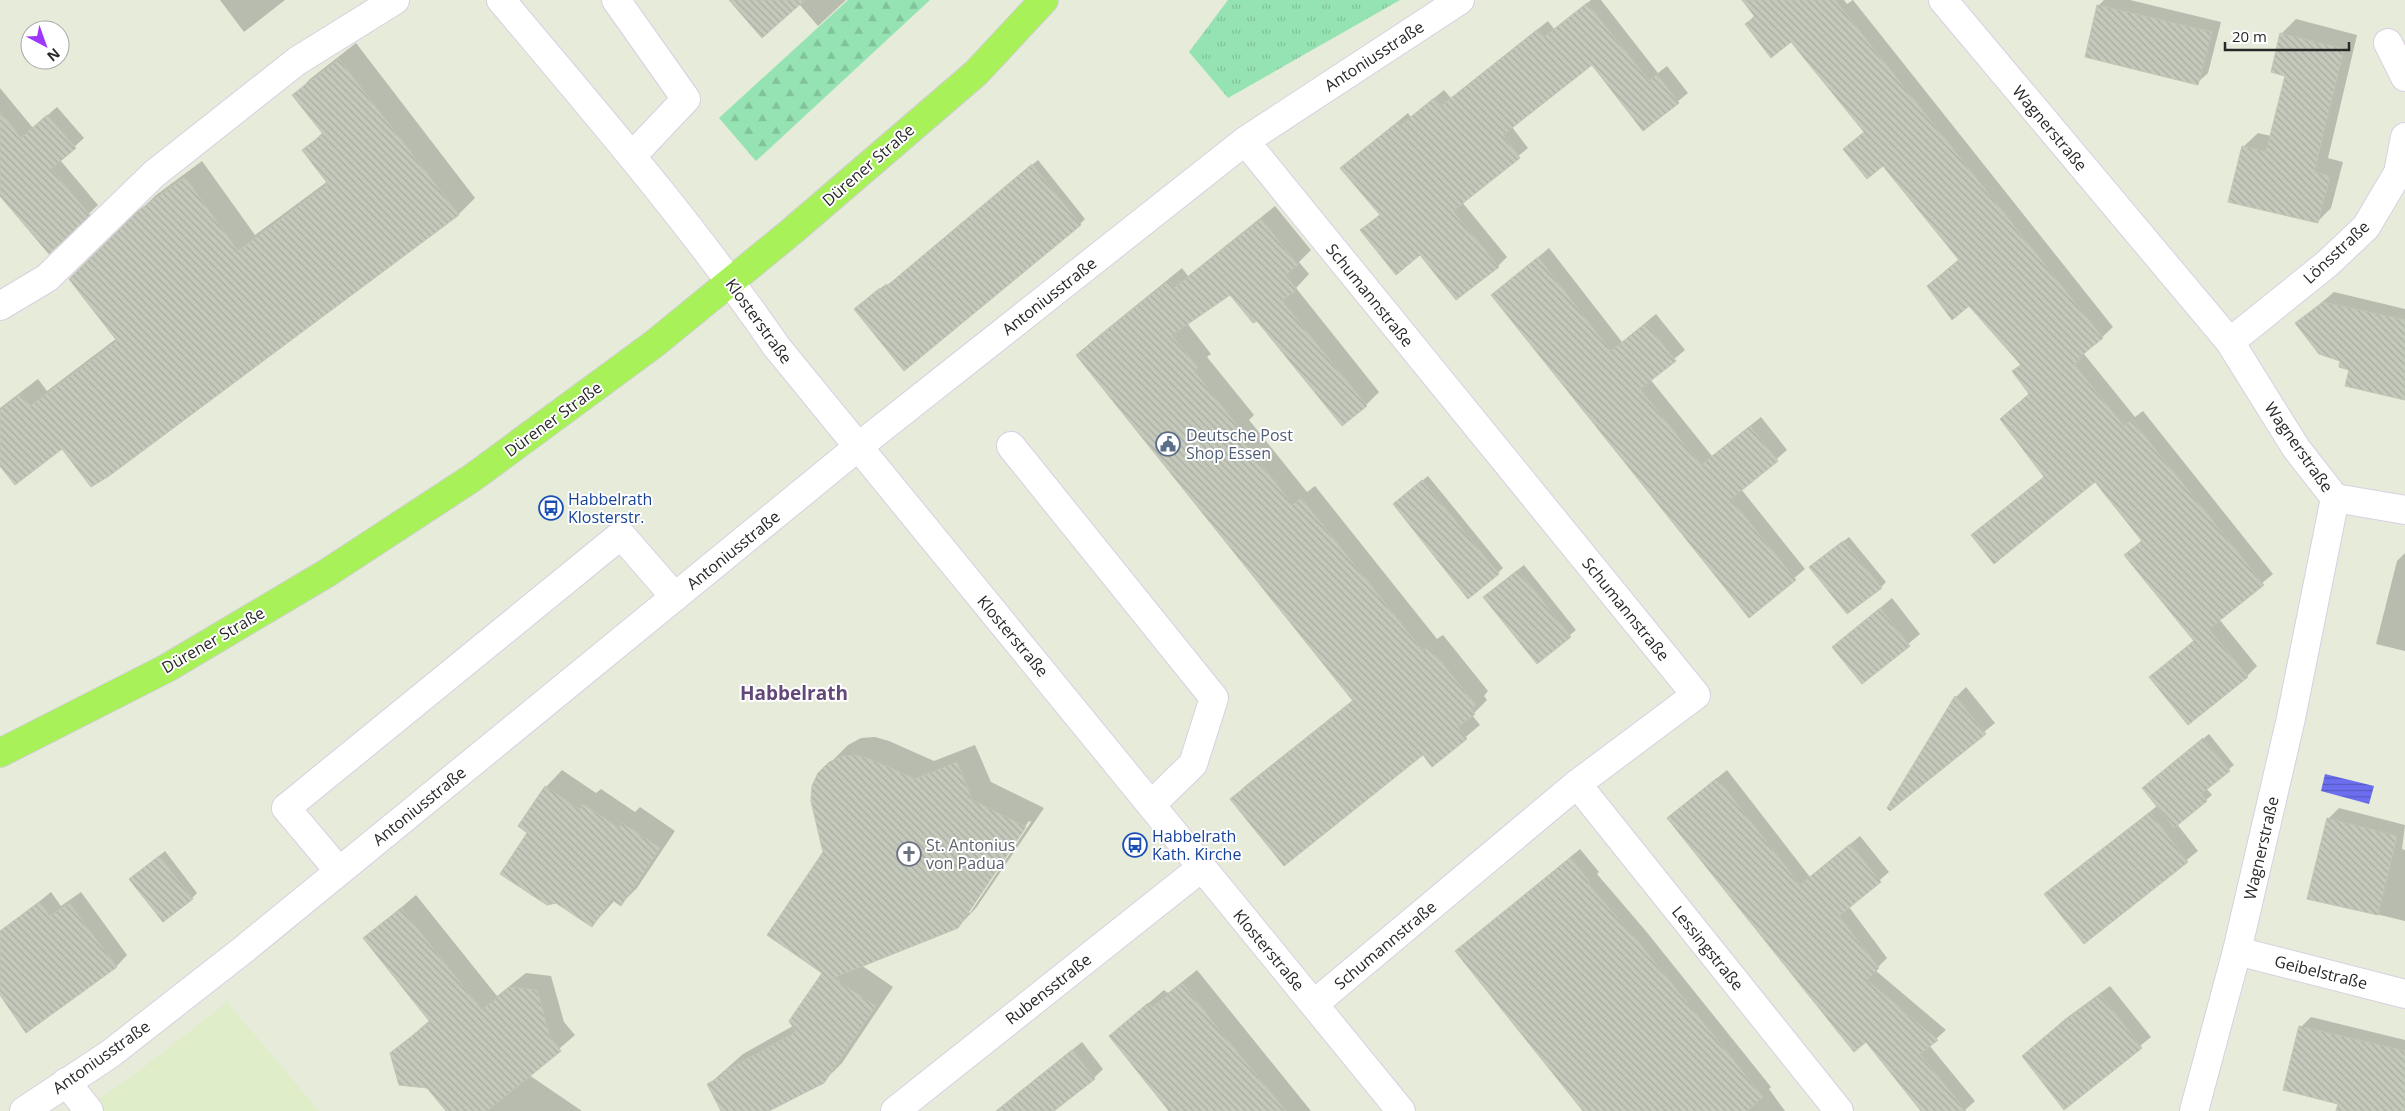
<svg xmlns="http://www.w3.org/2000/svg" width="2405" height="1111" font-family="'Open Sans',sans-serif">
	<style>
		.education { fill: #dfedc8 }
		.forest { fill: url(#forest-firs) }
		.park { fill: url(#park-tufts) }
		.water { fill: url(#water-rules) }
		.shadow { fill: #0003; fill-rule: evenodd }
		.building { fill: url(#building-back-hatch); stroke: #bfc6b3 }
		.lines { fill: none; stroke-linecap: round; stroke-linejoin: round }
		.minor-casing { stroke: #d9cfe2; stroke-width: 30 }
		.major-casing { stroke: #d0d0d0; stroke-width: 30 }
		.minor { stroke: #fff; stroke-width: 28 }
		.major { stroke: #a8f159; stroke-width: 28 }
		.labels { text-anchor: middle; stroke-width: 4; stroke-linejoin: round; paint-order: stroke }
		.street-label { font-size: 16px; fill: #282828; stroke: #fff }
		.service-label { font-size: 16px; fill: #4e5e75; stroke: #fff; text-anchor: start }
		.transit-label { font-size: 16px; fill: #164399; stroke: #fff; text-anchor: start }
		.worship-label { font-size: 16px; fill: #5b616d; stroke: #fff; text-anchor: start }
		.quarter-label { font-size: 19px; font-weight: bold; fill: #624979; stroke: #fff }
	</style>
	<defs>
		<pattern id="forest-firs" width="22" height="20" patternUnits="userSpaceOnUse" patternTransform="scale(1.25)"><rect width="22" height="20" fill="#95e2b2"/><path d="M5 1l3.5 6h-7zM16 11l3.5 6h-7z" fill="#80c299"/></pattern>
		<pattern id="park-tufts" width="24" height="20" patternUnits="userSpaceOnUse" patternTransform="scale(1.25)"><rect width="24" height="20" fill="#95e2b2"/><path d="M3 7l-1-3M5 7V3M7 7l1-3M15 17l-1-3M17 17v-4M19 17l1-3" fill="none" stroke="#80c299"/></pattern>
		<pattern id="water-rules" width="6" height="5" patternUnits="userSpaceOnUse" patternTransform="scale(1.25)"><rect width="6" height="5" fill="#6b6eef"/><path d="M0 2.5h6" fill="none" stroke="#585ac2"/></pattern>
		<pattern id="building-back-hatch" width="6" height="6" patternUnits="userSpaceOnUse" patternTransform="scale(1.25)"><rect width="6" height="6" fill="#c4c9bc"/><path d="M-1 5l2 2M0 0l6 6M5-1l2 2" fill="none" stroke="#a8ada2"/></pattern>
	</defs>
	<rect width="100%" height="100%" fill="#e6ebda"/>
	<path class="education" d="M227,1002L319,1111H80L129,1079Z"/>
	<path class="forest" d="M848,0H930L756,161L719,118Z"/>
	<path class="park" d="M1228,0H1400L1228,98L1189,52Z"/>
	<path class="water" d="M2325,774L2374,786L2369,804L2321,791Z"/>
	<g class="shadow">
		<path d="M220,0H285L244,32Z"/>
		<path d="M730,0H846L818,26L799,4Z"/>
		<path d="M1591,0H1601L1658,73L1667,66L1688,93L1643,130L1592,64L1512,127L1528,148L1462,202L1507,257L1498,266L1420,254L1362,231L1380,214L1342,168L1408,113L1411,117L1444,90L1451,98L1548,21L1554,29Z"/>
		<path d="M1743,0H1844L1847,4L1853,0L2113,327L2084,354L2135,417L2143,411L2273,574L2219,619L2257,666L2247,676L2151,677L2194,640L2126,555L2143,539L2096,480L1972,535L2045,476L2002,419L2030,393L2013,371L2021,364L1969,304L1928,286L1959,259L1883,165L1844,150L1865,131L1791,40L1746,24L1755,15Z"/>
		<path d="M2104,0H2130L2221,22L2208,73L2197,83L2098,6Z"/>
		<path d="M2296,19L2357,35L2328,158L2343,162L2331,208L2317,222L2243,147L2258,133L2271,136L2286,75L2281,34Z"/>
		<path d="M356,43L475,198L459,214L108,475L62,448L0,464V408L38,379L47,391L117,338L87,262L156,195L202,161L255,235L328,181L304,151L323,132L294,96L310,79Z"/>
		<path d="M0,88L33,128L57,107L84,138L60,160L98,205L49,252L0,194Z"/>
		<path d="M1038,160L1085,219L1080,224L861,304L886,284L888,285Z"/>
		<path d="M1275,206L1311,250L1299,262L1309,274L1296,288L1379,392L1366,405L1257,319L1230,294L1187,323L1211,354L1207,357L1254,415L1249,420L1307,492L1315,486L1437,639L1443,635L1488,691L1484,696L1487,700L1472,715L1480,725L1432,765L1423,754L1232,799L1245,786L1353,700L1078,355L1091,342L1182,268L1188,276Z"/>
		<path d="M1549,248L1622,342L1656,314L1685,350L1650,379L1712,456L1761,417L1787,450L1741,489L1805,569L1749,616L1493,295Z"/>
		<path d="M2334,292L2405,309V399L2351,369L2296,324Z"/>
		<path d="M1428,476L1503,568L1498,573L1400,499Z"/>
		<path d="M1849,537L1886,582L1881,587L1816,562Z"/>
		<path d="M2405,553V651L2376,644L2397,561Z"/>
		<path d="M1524,565L1576,630L1537,662L1490,592Z"/>
		<path d="M1892,598L1920,634L1862,683L1834,647Z"/>
		<path d="M1966,687L1995,723L1890,809L1888,807L1956,697Z"/>
		<path d="M2209,734L2234,765L2206,788L2212,795L2177,824L2198,851L2084,942L2046,895L2157,806L2149,783Z"/>
		<path d="M875,737L889,741L934,761L975,745L991,782L1044,808L976,908L958,927L861,965L893,987L842,1063L823,1082L766,1111H723L708,1085L743,1054L793,1026L824,973V852L819,774L848,745L861,738ZM1029,821L1031,822L970,913H966Z"/>
		<path d="M562,770L596,793L601,789L635,812L640,807L675,831L637,888L621,904L615,900L592,926L529,832L546,787Z"/>
		<path d="M1727,770L1810,877L1860,836L1889,872L1849,907L1887,958L1875,970L1946,1030L1929,1045L1975,1101L1964,1111H1923L1866,1040L1668,818Z"/>
		<path d="M2339,808L2405,825L2402,849L2405,850V921L2309,898L2328,819Z"/>
		<path d="M1580,849L1599,872L1597,874L1645,930L1771,1087L1769,1089L1785,1111H1584L1456,951Z"/>
		<path d="M165,851L197,893L192,898L131,879Z"/>
		<path d="M51,892L61,906L81,892L127,955L116,967L0,994V951L15,921Z"/>
		<path d="M416,895L497,996L526,973L551,976L564,1022L575,1035L529,1075L582,1111H460L391,1054L430,1020L365,938Z"/>
		<path d="M1197,970L1311,1111H1170L1110,1036L1164,990L1168,993Z"/>
		<path d="M2110,986L2151,1037L2064,1108L2033,1047L2065,1019Z"/>
		<path d="M2311,1017L2405,1040V1111H2371L2301,1027Z"/>
		<path d="M1082,1042L1103,1069L1094,1078L1052,1111H1000L1014,1096Z"/>
	</g>
	<g class="building">
		<path d="M729,0H805L762,38Z"/>
		<path d="M1742,0H1835L2103,338L2078,358L2081,360L2074,364L2124,426L2132,420L2264,585L2209,629L2248,677L2188,725L2149,677L2194,641L2124,555L2142,541L2095,482L1994,564L1971,535L2044,477L2000,419L2029,394L2012,371L2021,365L1969,306L1952,320L1927,286L1959,260L1883,166L1867,179L1843,149L1864,132L1791,42L1771,58L1745,24L1755,17Z"/>
		<path d="M1587,3L1649,81L1657,74L1679,103L1643,131L1592,65L1503,135L1520,158L1453,211L1499,267L1456,300L1420,255L1396,275L1360,230L1380,215L1340,168L1399,121L1401,125L1434,98L1441,106L1538,29L1544,37Z"/>
		<path d="M2097,5L2212,32L2198,85L2085,57Z"/>
		<path d="M2280,33L2344,49L2314,172L2330,176L2318,223L2228,202L2242,146L2266,152L2285,76L2271,72Z"/>
		<path d="M339,59L459,215L109,476L91,487L62,449L15,485L0,466V410L21,394L30,406L117,341L69,279L138,211L185,177L238,251L328,184L302,150L323,134L292,95Z"/>
		<path d="M0,111L21,138L47,115L76,148L51,169L90,215L49,254L0,196Z"/>
		<path d="M1032,164L1081,225L904,371L854,309L880,288L882,290Z"/>
		<path d="M1261,219L1298,265L1285,275L1297,289L1282,301L1367,406L1342,426L1257,321L1253,323L1230,295L1172,335L1198,368L1194,371L1241,430L1236,433L1293,505L1301,498L1423,651L1429,647L1476,705L1471,709L1475,714L1458,727L1467,739L1432,767L1423,755L1284,866L1230,799L1353,701L1076,355L1168,281L1174,288Z"/>
		<path d="M1538,257L1611,351L1646,323L1676,361L1640,389L1701,465L1750,426L1778,461L1731,499L1796,580L1749,618L1491,295Z"/>
		<path d="M2323,302L2405,320V400L2345,386L2349,370L2339,367L2340,361L2319,354L2295,323Z"/>
		<path d="M1422,480L1499,574L1468,599L1393,504Z"/>
		<path d="M1843,541L1882,588L1847,614L1809,567Z"/>
		<path d="M1518,570L1571,637L1537,664L1483,597Z"/>
		<path d="M1880,608L1910,646L1862,684L1832,647Z"/>
		<path d="M1955,696L1986,734L1890,811L1887,808Z"/>
		<path d="M2203,738L2230,771L2201,794L2207,801L2174,828L2142,788Z"/>
		<path d="M856,755L870,759L915,779L957,762L972,800L1026,827L958,928L833,978L876,1006L824,1083L769,1111H721L707,1084L724,1075L723,1072L796,1032L789,1021L822,973L767,935L823,852L811,801L812,786L818,773L828,763L841,756Z"/>
		<path d="M1717,778L1800,885L1850,844L1881,882L1839,916L1879,968L1867,980L1938,1040L1920,1054L1966,1111H1921L1866,1042L1854,1052L1667,818Z"/>
		<path d="M545,786L580,810L583,804L619,828L622,823L660,848L621,906L611,899L592,927L556,903L547,905L500,874L527,833L518,826Z"/>
		<path d="M2150,812L2188,862L2084,944L2044,894Z"/>
		<path d="M2327,818L2397,836L2378,915L2307,899Z"/>
		<path d="M159,856L193,899L163,922L129,879Z"/>
		<path d="M1570,858L1590,882L1588,884L1636,939L1763,1097L1747,1111H1583L1455,951Z"/>
		<path d="M39,902L50,916L69,903L117,967L26,1033L0,995V931Z"/>
		<path d="M401,908L482,1010L510,987L537,990L550,1037L561,1051L487,1111H446L427,1088L399,1085L390,1053L430,1022L363,938Z"/>
		<path d="M1182,983L1224,1036L1286,1111H1169L1109,1036L1148,1003L1153,1007Z"/>
		<path d="M2100,994L2142,1048L2064,1110L2022,1056L2054,1029Z"/>
		<path d="M2299,1026L2405,1051V1111H2336L2338,1104L2283,1090Z"/>
		<path d="M1072,1050L1095,1079L1054,1111H996Z"/>
	</g>
	<g class="lines">
		<g class="minor-casing">
			<g id="minor">
				<path d="M501,0C596,113 692,224 776,346L1401,1111"/>
				<path d="M616,0L686,99L633,155"/>
				<path d="M1943,0L2230,342L2296,448L2335,498L2291,718L2237,951L2194,1111"/>
				<path d="M2388,43L2405,77"/>
				<path d="M1245,141L1696,695L1577,784L1314,1004"/>
				<path d="M0,306L47,278L154,174L297,61L395,0"/>
				<path d="M2230,342L2328,263L2366,227L2398,173L2405,137"/>
				<path d="M1011,446L1214,698L1193,764L1152,804"/>
				<path d="M2335,498L2405,510"/>
				<path d="M1577,784L1839,1111"/>
				<path d="M339,871L286,808L621,535L675,597"/>
				<path d="M2237,951L2405,994"/>
				<path d="M66,1082L89,1111"/>
				<path d="M24,1111L110,1054L243,950L858,447L1245,141L1460,0"/>
				<path d="M895,1111L1201,868"/>
			</g>
		</g>
		<g class="major-casing">
			<path id="major" d="M0,753L167,668L327,573L472,478L654,344L791,232L976,73L1044,0"/>
		</g>
		<use href="#minor" class="minor"/>
		<use href="#major" class="major"/>
	</g>
	<defs>
		<g id="civic-ring" transform="scale(1.25)"><circle r="9.5" fill="#fff" stroke="#5c6f8a" stroke-width="1.5"/><path d="M-.6-6.5H3V-4.5H.6V-3L4-1V1h2V6H-6V1h2V-1L-.6-3ZM-1.2 2.5V6h2.4V2.5Z" fill="#5c6f8a"/></g>
		<g id="bus-ring" transform="scale(1.25)"><circle r="9.5" fill="#fff" stroke="#1a4fb4" stroke-width="1.5"/><path d="M-5-6H5V4H4V6H2V4H-2V6H-4V4H-5ZM-3.5-4V0h7V-4ZM-3.5 1.2v1.5H-2V1.2ZM2 1.2v1.5H3.5V1.2Z" fill="#1a4fb4"/></g>
		<g id="church-ring" transform="scale(1.25)"><circle r="9.5" fill="#fff" stroke="#6b7280" stroke-width="1.5"/><path d="M-1.2-6h2.4v3.5h3.3v2.4h-3.3V6h-2.4V-.1h-3.3v-2.4h3.3Z" fill="#6b7280"/></g>
	</defs>
	<g fill-rule="evenodd">
		<use href="#civic-ring" x="1168" y="444"/>
		<use href="#bus-ring" x="551" y="508"/>
		<use href="#bus-ring" x="1135" y="845"/>
		<use href="#church-ring" x="909" y="854"/>
	</g>
	<g class="labels">
		<g class="street-label">
			<text transform="translate(1374 56) rotate(-33)" y="6">Antoniusstraße</text>
			<text transform="translate(2050 128) rotate(50)" y="6">Wagnerstraße</text>
			<text transform="translate(868 165) rotate(-41)" y="6">Dürener Straße</text>
			<text transform="translate(2336 252) rotate(-43)" y="6">Lönsstraße</text>
			<text transform="translate(1370 295) rotate(51)" y="6">Schumannstraße</text>
			<text transform="translate(1049 296) rotate(-38)" y="6">Antoniusstraße</text>
			<text transform="translate(759 321) rotate(54)" y="6">Klosterstraße</text>
			<text transform="translate(553 419) rotate(-36)" y="6">Dürener Straße</text>
			<text transform="translate(2299 447) rotate(55)" y="6">Wagnerstraße</text>
			<text transform="translate(733 550) rotate(-39)" y="6">Antoniusstraße</text>
			<text transform="translate(1626 609) rotate(51)" y="6">Schumannstraße</text>
			<text transform="translate(1013 636) rotate(50)" y="6">Klosterstraße</text>
			<text transform="translate(213 640) rotate(-30)" y="6">Dürener Straße</text>
			<text transform="translate(419 806) rotate(-39)" y="6">Antoniusstraße</text>
			<text transform="translate(2261 848) rotate(-77)" y="6">Wagnerstraße</text>
			<text transform="translate(1385 945) rotate(-40)" y="6">Schumannstraße</text>
			<text transform="translate(1708 948) rotate(51)" y="6">Lessingstraße</text>
			<text transform="translate(1269 950) rotate(50)" y="6">Klosterstraße</text>
			<text transform="translate(2321 972) rotate(14)" y="6">Geibelstraße</text>
			<text transform="translate(1048 989) rotate(-38)" y="6">Rubensstraße</text>
			<text transform="translate(101 1057) rotate(-35)" y="6">Antoniusstraße</text>
		</g>
		<g class="service-label">
			<text x="1186" y="441">Deutsche Post<tspan x="1186" dy="18">Shop Essen</tspan></text>
		</g>
		<g class="transit-label">
			<text x="568" y="505">Habbelrath<tspan x="568" dy="18">Klosterstr.</tspan></text>
			<text x="1152" y="842">Habbelrath<tspan x="1152" dy="18">Kath. Kirche</tspan></text>
		</g>
		<g class="worship-label">
			<text x="926" y="851">St. Antonius<tspan x="926" dy="18">von Padua</tspan></text>
		</g>
		<g class="quarter-label">
			<text x="794" y="700">Habbelrath</text>
		</g>
	</g>
	<g transform="translate(45 45) rotate(139)"><circle r="24" fill="#ffffff" stroke="#a9a9a9"/>
	<path d="M0-4L9 19L0 12L-9 19Z" fill="#9e37fa"/>
	<text y="-8" font-size="14" font-weight="bold" text-anchor="middle" fill="#282828">N</text>
	</g>
	<path d="M2225 42v8h124v-8" fill="none" stroke="#282828" stroke-width="2.5"/>
	<text x="2232" y="42" font-size="15" fill="#282828" stroke="#ffffff" stroke-width="4" paint-order="stroke">20 m</text>
</svg>
